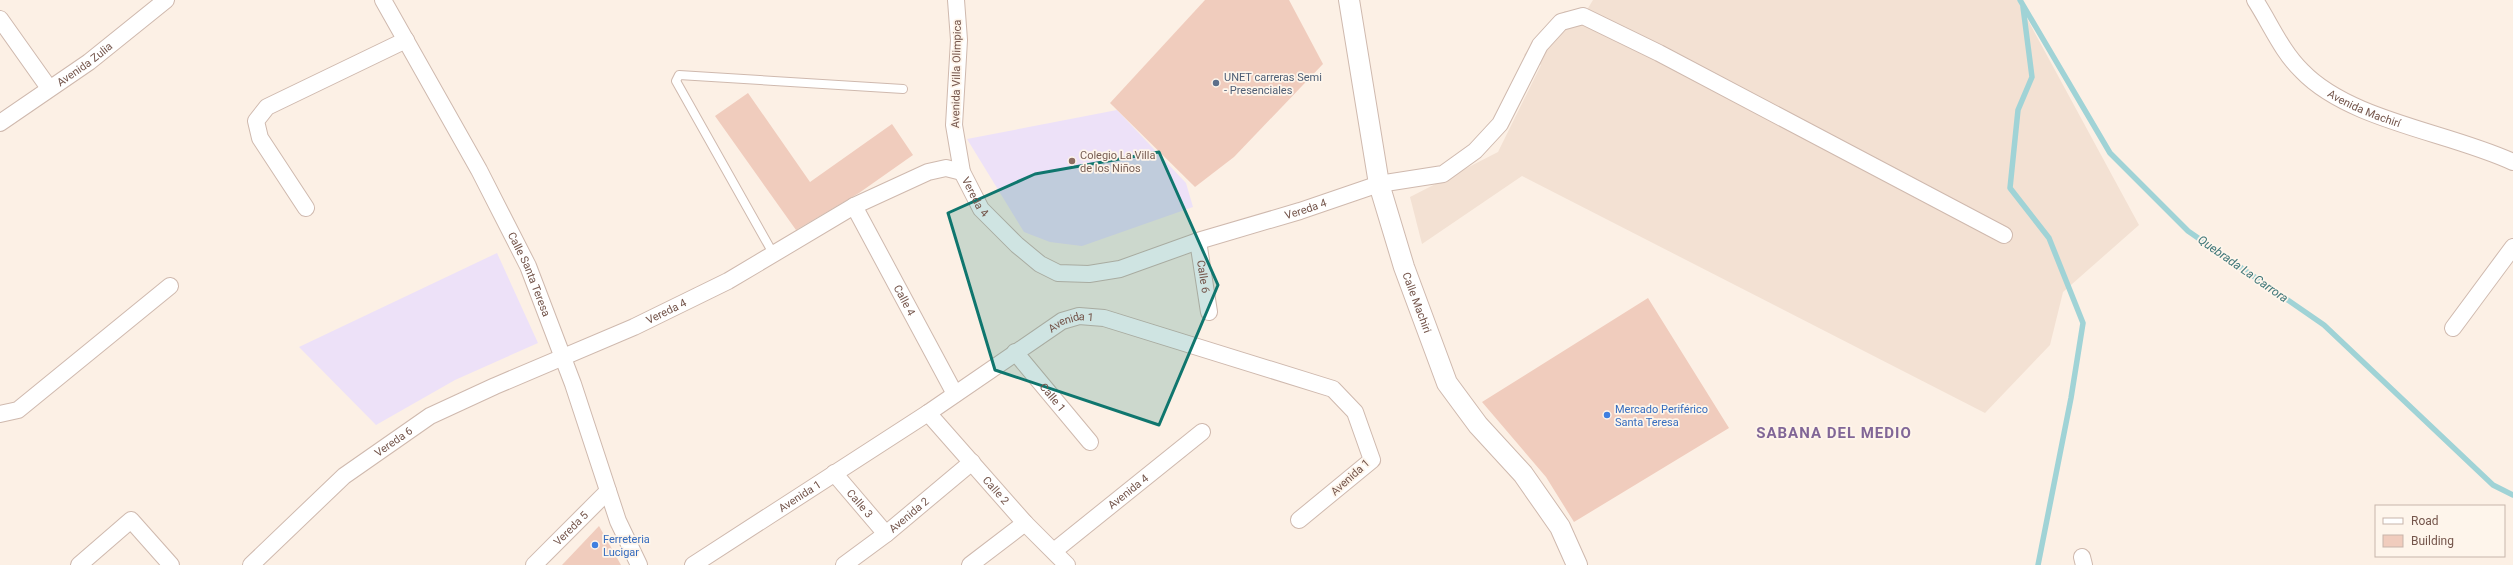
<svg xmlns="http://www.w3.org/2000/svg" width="2513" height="565" font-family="Roboto,sans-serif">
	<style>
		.residential { fill: #f3e1d3 }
		.education { fill: #ede1f8 }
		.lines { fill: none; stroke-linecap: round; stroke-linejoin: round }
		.stream { stroke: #a0d3d6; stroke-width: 5.5 }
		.building { fill: #f0ccbd }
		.service-casing { stroke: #cfb9ae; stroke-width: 10 }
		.minor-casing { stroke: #cfb9ae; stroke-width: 18 }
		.tertiary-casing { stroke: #cfb9ae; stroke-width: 22 }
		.service { stroke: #fff; stroke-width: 8 }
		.minor { stroke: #fff; stroke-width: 16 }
		.tertiary { stroke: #fff; stroke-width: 20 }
		.marked { fill: #0f766e; fill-opacity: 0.2; stroke: #0f766e; stroke-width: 3; stroke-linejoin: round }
		.service-dot { fill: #5c6f8a; stroke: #fef5eb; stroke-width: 1.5 }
		.education-dot { fill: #8d6e63; stroke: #fef5eb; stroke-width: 1.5 }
		.shop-dot { fill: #3f7fe0; stroke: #fef5eb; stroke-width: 1.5 }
		.labels { text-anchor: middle; stroke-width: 3.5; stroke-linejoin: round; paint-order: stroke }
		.street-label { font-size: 11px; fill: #74554b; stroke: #fef5eb }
		.service-label { font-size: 11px; fill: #4e5e75; stroke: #fef5eb; text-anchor: start }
		.education-label { font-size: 11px; fill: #785e54; stroke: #fef5eb; text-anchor: start }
		.shop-label { font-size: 11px; fill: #366cbe; stroke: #fef5eb; text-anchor: start }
		.water-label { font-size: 12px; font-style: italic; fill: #3f7678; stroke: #fef5eb }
		.district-label { font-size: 15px; font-weight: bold; letter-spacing: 1px; fill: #816697; stroke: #fef5eb }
	</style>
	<rect width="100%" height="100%" fill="#fcf0e5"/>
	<path class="residential" d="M1593,0H2017L2139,225L2063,292L2050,345L1985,413L1522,176L1422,244L1410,197L1498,152L1541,65L1524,55L1547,25L1565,11L1585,13Z"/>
	<g class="education">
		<path d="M1117,110L1186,183L1193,207L1082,246L1050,242L1024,232L967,139Z"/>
		<path d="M497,253L538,343L455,380L376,425L299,347Z"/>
	</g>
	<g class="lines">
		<g class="stream">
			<path d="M2020,0L2110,153L2188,231L2324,325L2493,485L2513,495"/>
			<path d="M2023,7L2032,77L2018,110L2010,188L2049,238L2083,323L2071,398L2038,565"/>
		</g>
	</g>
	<g class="building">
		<path d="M1205,0H1289L1323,64L1234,157L1195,187L1110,103Z"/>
		<path d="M748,93L810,182L892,124L913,155L859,193L796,230L715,116Z"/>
		<path d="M1648,298L1729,428L1574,522L1546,477L1482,402Z"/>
		<path d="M599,526L621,565H562Z"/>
	</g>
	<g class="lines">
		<g class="service-casing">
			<path id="service" d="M774,255L676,81L679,75L903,89"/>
		</g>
		<g class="minor-casing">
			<g id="minor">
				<path id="s1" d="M383,0L479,170L528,266L573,384L618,521L639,565"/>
				<path id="s2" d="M956,0L959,40L954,125L962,172L981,209L1017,245L1040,264L1058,273L1089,274L1120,269L1198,241L1300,211L1379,184L1443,174L1475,151L1500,124L1540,45L1561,22L1583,16L1659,53L2004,235"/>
				<path id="s3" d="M2255,0C2270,23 2282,52 2302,71C2350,121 2449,132 2513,162"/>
				<path d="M0,19L49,88"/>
				<path id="s4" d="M0,123L89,62L166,0"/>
				<path id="s5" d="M854,206L955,394"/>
				<path d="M306,208L260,138L256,121L267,107L406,40"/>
				<path id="s6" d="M1198,241L1209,312"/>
				<path d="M2453,328L2513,247"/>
				<path id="s7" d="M1015,352L1090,442"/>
				<path id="s8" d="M928,413L1025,523L1067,565"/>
				<path d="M0,414L18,410L170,286"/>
				<path id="s9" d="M834,473L886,534"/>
				<path id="s10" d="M1054,551L1202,432"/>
				<path d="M2082,557L2084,565"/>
				<path d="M79,565L131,520L171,565"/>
				<path id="s11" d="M251,565L344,476L430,416L495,386L634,327L728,281L854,206L928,172L946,168L962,172"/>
				<path id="s12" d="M534,565L608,491"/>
				<path id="s13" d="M693,565L928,413L1062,321L1079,316L1104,318L1333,389L1355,412L1372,460L1299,520"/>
				<path id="s14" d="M844,565L886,534L972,462"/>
				<path d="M970,565L1025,523"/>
			</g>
		</g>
		<g class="tertiary-casing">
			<g id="tertiary">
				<path id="s15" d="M1349,0L1379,184L1404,267L1447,383L1478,425L1523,474L1560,527L1577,565"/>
			</g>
		</g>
		<use href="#service" class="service"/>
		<use href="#minor" class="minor"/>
		<use href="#tertiary" class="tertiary"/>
	</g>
	<path class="marked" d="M1159,152L1218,285L1159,425L995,370L948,213L1035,174Z"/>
	<circle class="service-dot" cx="1216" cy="83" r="4"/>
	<circle class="education-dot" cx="1072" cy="161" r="4"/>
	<g class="shop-dot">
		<circle cx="1607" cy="415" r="4"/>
		<circle cx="595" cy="545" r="4"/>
	</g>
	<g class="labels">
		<g class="street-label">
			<text dy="4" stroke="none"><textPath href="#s4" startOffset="103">Avenida Zulia</textPath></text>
			<text transform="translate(956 74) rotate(-89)" y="4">Avenida Villa Olimpica</text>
			<text dy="4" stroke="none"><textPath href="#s3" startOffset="159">Avenida Machirí</textPath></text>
			<text dy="4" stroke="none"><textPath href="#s2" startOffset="201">Vereda 4</textPath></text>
			<text dy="4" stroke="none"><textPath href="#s2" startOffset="573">Vereda 4</textPath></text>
			<text dy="4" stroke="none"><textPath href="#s1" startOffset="311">Calle Santa Teresa</textPath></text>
			<text dy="4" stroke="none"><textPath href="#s6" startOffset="36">Calle 6</textPath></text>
			<text dy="4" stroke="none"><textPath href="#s5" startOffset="107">Calle 4</textPath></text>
			<text dy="4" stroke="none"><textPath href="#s15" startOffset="311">Calle Machiri</textPath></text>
			<text dy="4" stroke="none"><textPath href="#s11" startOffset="492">Vereda 4</textPath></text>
			<text dy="4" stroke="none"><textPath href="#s13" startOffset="451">Avenida 1</textPath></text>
			<text dy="4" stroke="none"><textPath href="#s7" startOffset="59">Calle 1</textPath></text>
			<text dy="4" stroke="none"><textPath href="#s11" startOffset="189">Vereda 6</textPath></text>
			<text transform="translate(1350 477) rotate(-42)" y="4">Avenida 1</text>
			<text dy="4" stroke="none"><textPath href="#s8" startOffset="103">Calle 2</textPath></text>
			<text dy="4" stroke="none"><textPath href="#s10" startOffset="95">Avenida 4</textPath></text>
			<text dy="4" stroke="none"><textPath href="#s13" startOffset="127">Avenida 1</textPath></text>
			<text dy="4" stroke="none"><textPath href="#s9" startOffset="40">Calle 3</textPath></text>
			<text dy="4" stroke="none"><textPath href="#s14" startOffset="82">Avenida 2</textPath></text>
			<text dy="4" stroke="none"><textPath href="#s12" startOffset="52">Vereda 5</textPath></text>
		</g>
		<g class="service-label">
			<text x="1224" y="81">UNET carreras Semi<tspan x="1224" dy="13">- Presenciales</tspan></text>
		</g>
		<g class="education-label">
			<text x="1080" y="159">Colegio La Villa<tspan x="1080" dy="13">de los Niños</tspan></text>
		</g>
		<g class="shop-label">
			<text x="1615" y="413">Mercado Periférico<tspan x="1615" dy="13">Santa Teresa</tspan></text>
			<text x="603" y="543">Ferreteria<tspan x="603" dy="13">Lucigar</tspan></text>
		</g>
		<g class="water-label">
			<text transform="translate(2243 269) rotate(35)" y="4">Quebrada La Carrora</text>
		</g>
		<g class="district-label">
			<text x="1834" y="438">SABANA DEL MEDIO</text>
		</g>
	</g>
	<rect x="2375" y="505" width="130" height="52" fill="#fef5eb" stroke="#c7b5ab"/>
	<rect x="2383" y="518" width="20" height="6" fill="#ffffff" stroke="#c7b5ab"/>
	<text x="2411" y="525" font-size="12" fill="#74554b">Road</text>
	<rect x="2383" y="535" width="20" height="12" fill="#f0ccbd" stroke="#c7b5ab"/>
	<text x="2411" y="545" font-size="12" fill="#74554b">Building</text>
</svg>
